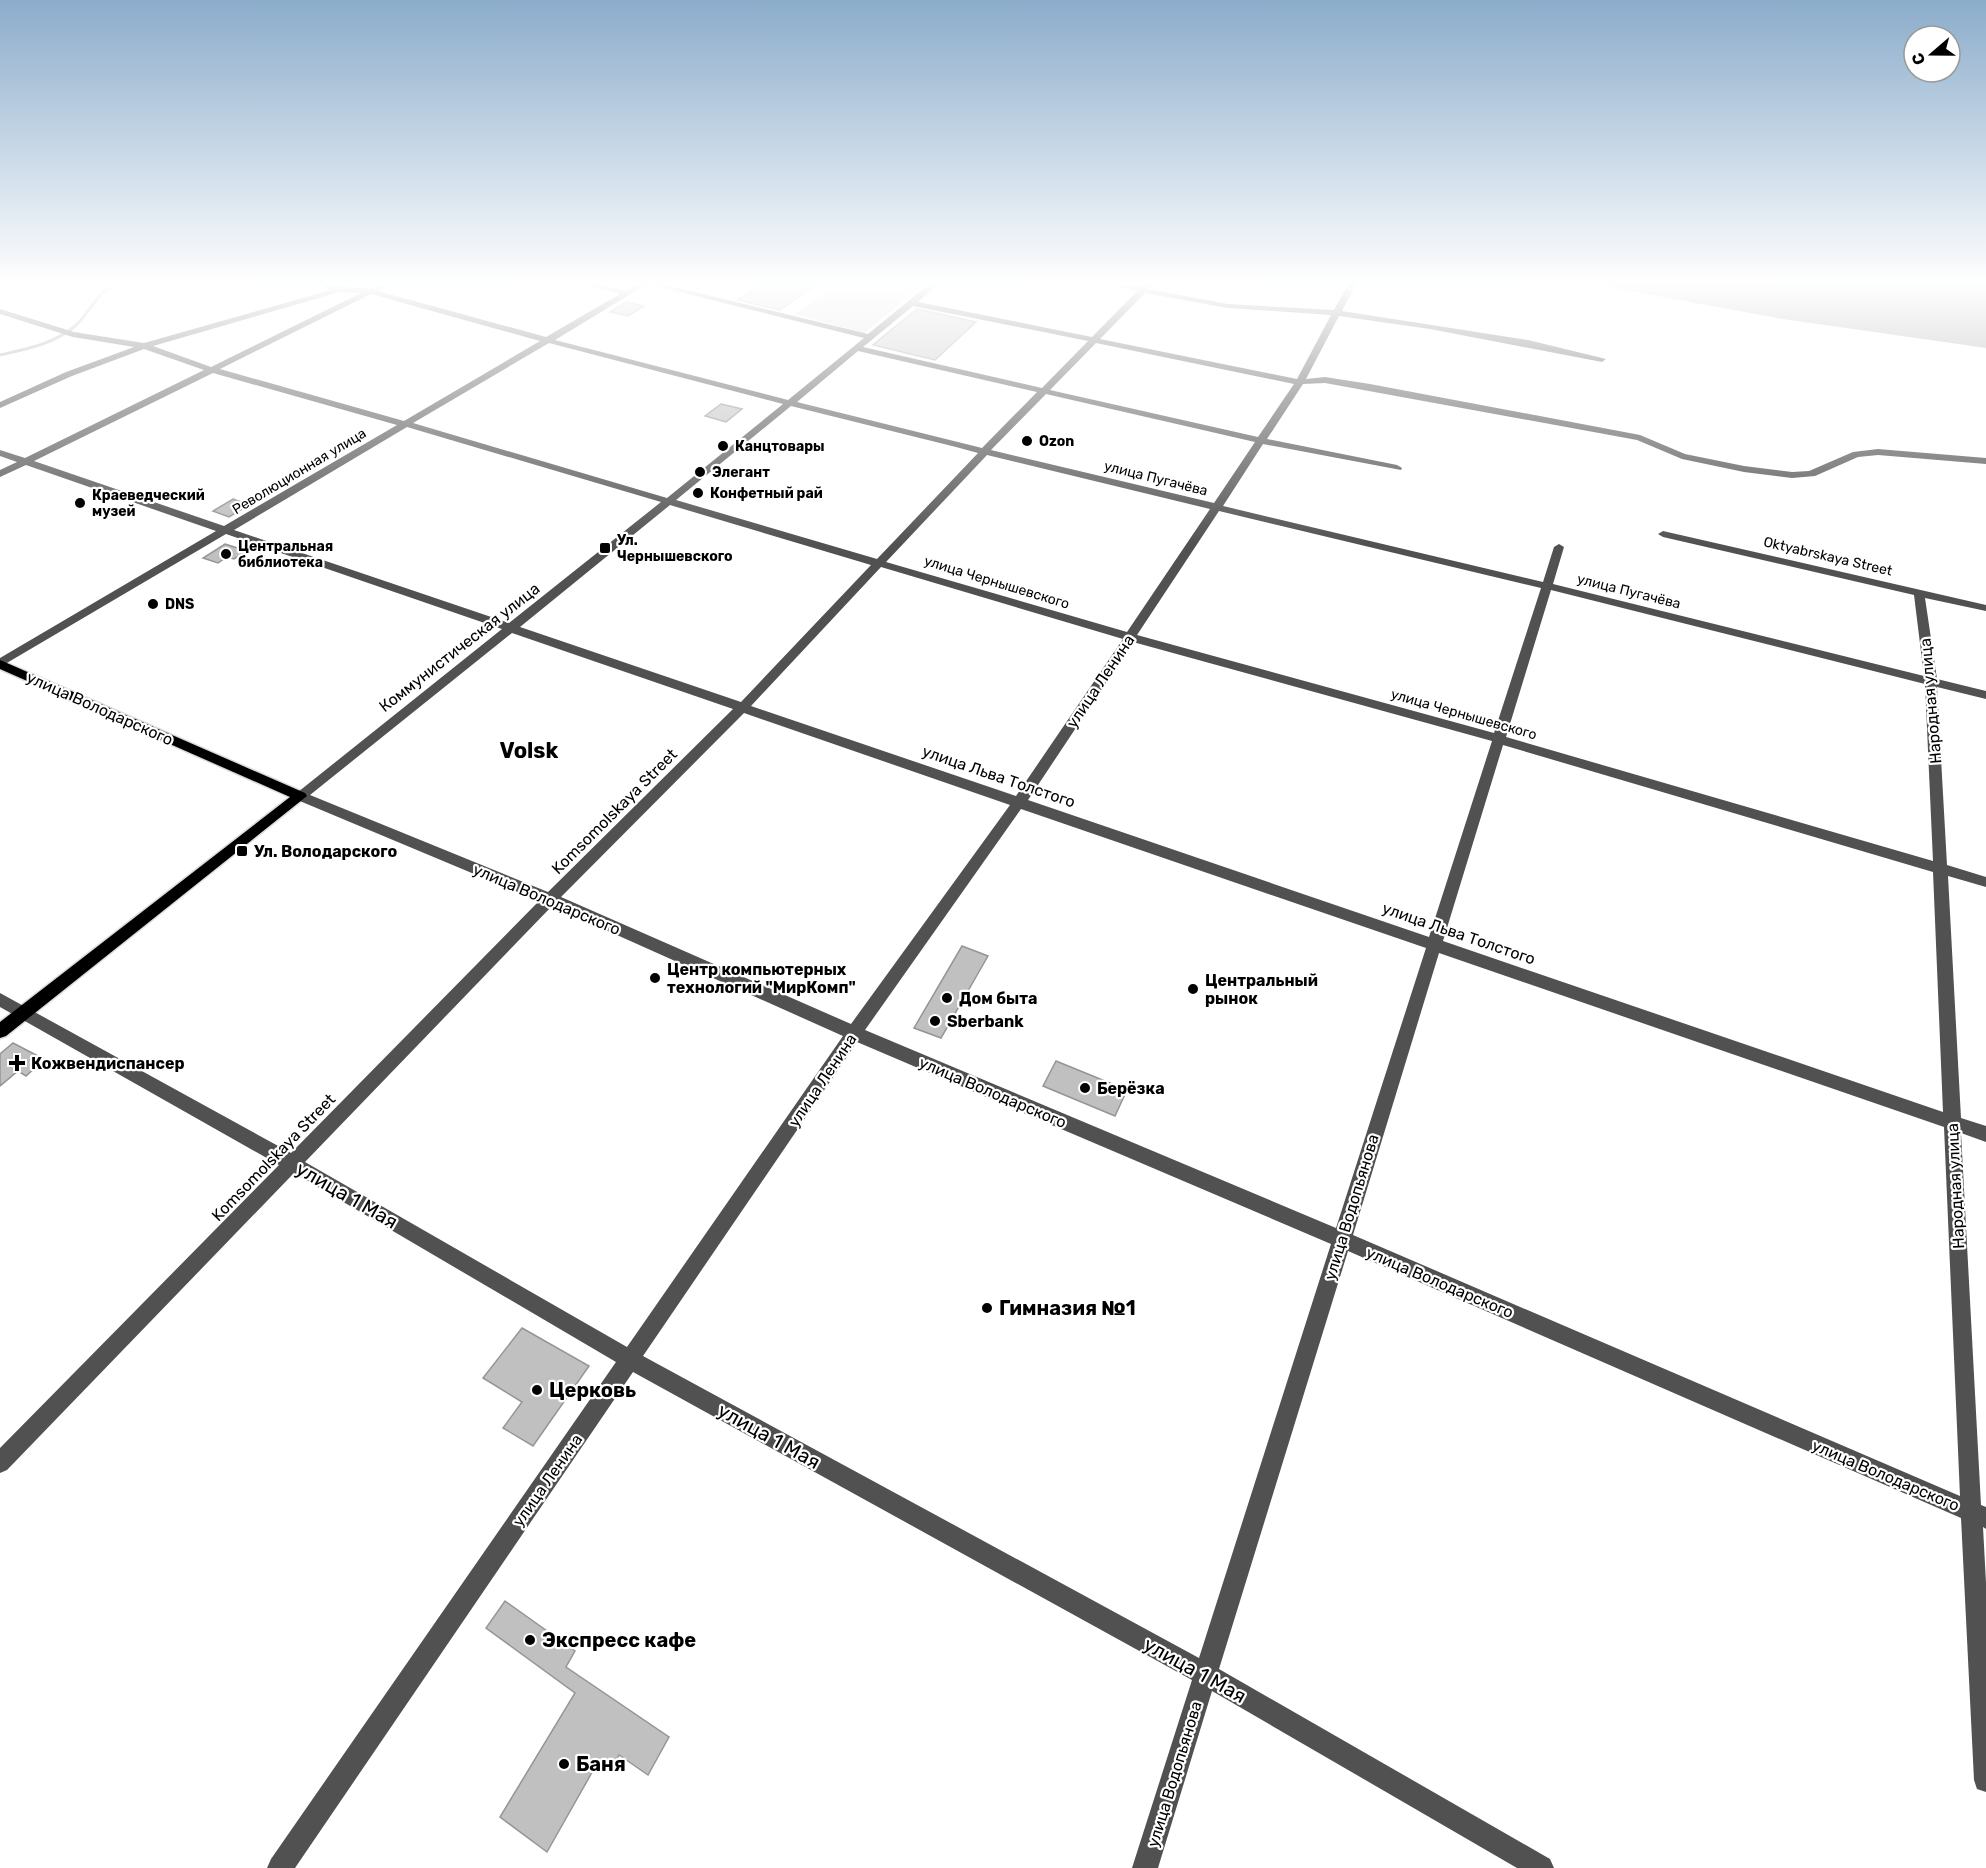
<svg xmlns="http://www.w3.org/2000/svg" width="1986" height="1868" font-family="Rubik,sans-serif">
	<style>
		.green { fill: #d8d8d8 }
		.water { fill: #9f9f9f }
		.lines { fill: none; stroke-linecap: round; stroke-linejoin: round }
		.stream { stroke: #9f9f9f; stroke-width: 3 }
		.building { fill: #c0c0c0; stroke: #959595; stroke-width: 1.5 }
		.major-casing { stroke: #dbdbdb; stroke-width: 3 }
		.minor { fill: #515151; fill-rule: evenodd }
		.major { fill: #000; fill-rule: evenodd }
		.poi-dot { fill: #000; stroke: #fff; stroke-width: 2 }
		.labels { text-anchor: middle; stroke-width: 4.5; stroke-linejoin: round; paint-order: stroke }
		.far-poi-label { font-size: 14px; font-weight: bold; fill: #000; stroke: #fff; text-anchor: start }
		.far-street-label { font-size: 14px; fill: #000; stroke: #fff }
		.street-label { font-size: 16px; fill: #000; stroke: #fff }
		.poi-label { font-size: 16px; font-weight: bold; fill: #000; stroke: #fff; text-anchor: start }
		.near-street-label { font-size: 20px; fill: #000; stroke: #fff }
		.near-poi-label { font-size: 20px; font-weight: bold; fill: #000; stroke: #fff; text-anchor: start }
		.district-label { font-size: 22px; font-weight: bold; fill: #000; stroke: #fff }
	</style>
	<rect width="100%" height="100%" fill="#fff"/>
	<path class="green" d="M849,284H925L864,333L795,314L834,285L846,287Z"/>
	<path class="water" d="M1592,284H1986V348L1783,319Z"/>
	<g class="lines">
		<path class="stream" d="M0,355C26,349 54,344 75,326C91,312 96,291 118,284"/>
	</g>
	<g class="building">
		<path d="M762,284H818L780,310L738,300Z"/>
		<path d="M626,302L644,306L628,316L610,312Z"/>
		<path d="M917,309L935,313L976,322L935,360L873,345Z"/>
		<path d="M721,404L742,409L726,422L705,416Z"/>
		<path d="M233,499L249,505L229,517L213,511Z"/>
		<path d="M225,544L247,551L234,559L227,557L218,563L203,558Z"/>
		<path d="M962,946L988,956L941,1038L914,1028Z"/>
		<path d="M13,1043L36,1055L30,1060L38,1065L26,1076L18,1071L0,1086V1054Z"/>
		<path d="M1056,1061L1127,1090L1115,1116L1043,1086Z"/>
		<path d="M522,1328L589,1366L533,1446L503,1428L522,1402L483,1378Z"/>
		<path d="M505,1601L575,1651L566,1667L669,1737L648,1775L619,1755L612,1768L599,1760L547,1852L500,1817L575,1693L486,1628Z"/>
	</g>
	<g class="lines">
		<g class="major-casing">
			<path id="major" d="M0,660L305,793L307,796L6,1036L0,1038V1022L290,797L0,669Z"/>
		</g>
		<path class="minor" d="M317,284L370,289L380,284H390L378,291L546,337L620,294L582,284H596L626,291L637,284H647L555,340L788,400L864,338L648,284H662L868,334L929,284H938L918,302L1092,337L1137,291L1108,284L1141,287L1145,284H1153L1149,289L1228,304L1334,310L1348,284H1356L1342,311L1528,340L1606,359L1602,362L1430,329L1339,316L1306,379L1325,377L1370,384L1640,435L1685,454L1744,466L1792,472L1809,471L1853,452L1878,449L1986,458V464L1878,455L1858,457L1815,476L1792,478L1744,472L1682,459L1637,440L1325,383L1303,384L1267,439L1397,465L1402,468L1401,470L1263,444L1223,506L1543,582L1554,547L1559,544L1564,547L1553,584L1924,676L1914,595L1663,537L1658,534L1663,531L1986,605V611L1925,598L1937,679L1986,691V699L1937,687L1947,865L1986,877V887L1948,876L1961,1118L1986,1126V1142L1961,1133L1981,1505L1986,1507V1529L1983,1527L1986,1583V1792L1977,1789L1974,1780L1961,1518L1348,1251L1219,1669L1550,1859L1554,1868H1517L1212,1691L1158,1868H1132L1192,1680L633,1372L295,1868H267L271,1859L616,1362L294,1173L7,1470L0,1473V1448L279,1165L0,1007V993L291,1153L539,901L295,799L293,796L502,629L226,534L0,667V658L216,531L26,465L0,477V470L17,462L0,456V450L25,458L204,370L144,349L72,376L0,408V402L66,372L134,347L73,337L0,314V309L74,332L144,343L331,290ZM340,292L361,293L211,367L153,346ZM1145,293L1228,308L1331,315L1297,379L1100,339ZM371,294L540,341L404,421L220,369ZM913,306L1088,341L1042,388L863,347ZM549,343L783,404L667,498L413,423ZM1096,343L1294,384L1258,437L1050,390ZM858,351L1037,392L982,448L797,402ZM213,373L397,425L224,526L34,461ZM1046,394L1255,442L1214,503L991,450ZM791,406L956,447L978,453L877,559L676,500ZM407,427L661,502L509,623L234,530ZM987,455L1210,509L1127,632L886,562ZM670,505L871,565L741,702L520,627ZM1219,511L1541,588L1494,733L1137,635ZM881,567L1123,639L1016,796L751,706ZM1551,590L1925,684L1933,861L1506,737ZM512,633L733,709L548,892L310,795ZM1133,642L1492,741L1429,937L1028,800ZM744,713L1010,805L851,1024L561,897ZM1503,745L1933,872L1943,1112L1443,941ZM1021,809L1426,948L1336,1228L865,1030ZM552,906L843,1036L627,1347L305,1162ZM1439,953L1944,1127L1960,1496L1353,1235ZM857,1042L1331,1244L1199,1658L643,1356Z"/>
		<use href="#major" class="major"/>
	</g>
	<linearGradient id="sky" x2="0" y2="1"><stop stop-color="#8baccb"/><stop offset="0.52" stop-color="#fff"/><stop offset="1" stop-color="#fff" stop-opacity="0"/></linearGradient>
	<rect width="1986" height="545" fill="url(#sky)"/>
	<g class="poi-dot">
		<circle cx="1027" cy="441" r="6"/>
		<circle cx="723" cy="446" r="6"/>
		<circle cx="700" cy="472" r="6"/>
		<circle cx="698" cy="493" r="6"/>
		<circle cx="80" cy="503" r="6"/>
		<rect x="599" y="542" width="12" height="12" rx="3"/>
		<circle cx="226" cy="554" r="6"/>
		<circle cx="153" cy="604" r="6"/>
		<rect x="236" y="845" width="12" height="12" rx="3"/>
		<circle cx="655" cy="978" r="6"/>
		<circle cx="1193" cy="989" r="6"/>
		<circle cx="947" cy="998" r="6"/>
		<circle cx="935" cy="1021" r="6"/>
		<path d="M14 1054h6v6h6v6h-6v6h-6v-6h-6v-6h6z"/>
		<circle cx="1085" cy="1088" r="6"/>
		<circle cx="987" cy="1308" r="6"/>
		<circle cx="537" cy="1390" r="6"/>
		<circle cx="530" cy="1640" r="6"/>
		<circle cx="564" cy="1764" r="6"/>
	</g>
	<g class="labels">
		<g class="far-poi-label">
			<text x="1039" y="446">Ozon</text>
			<text x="735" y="451">Канцтовары</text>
			<text x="712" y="477">Элегант</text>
			<text x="710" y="498">Конфетный рай</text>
			<text x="92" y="500">Краеведческий<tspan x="92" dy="16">музей</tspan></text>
			<text x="617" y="545">Ул.<tspan x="617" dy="16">Чернышевского</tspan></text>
			<text x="238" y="551">Центральная<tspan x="238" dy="16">библиотека</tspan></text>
			<text x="165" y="609">DNS</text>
		</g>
		<g class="far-street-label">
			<text transform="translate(299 471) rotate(-31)" y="5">Революционная улица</text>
			<text transform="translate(1156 478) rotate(14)" y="5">улица Пугачёва</text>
			<text transform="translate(1828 556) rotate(13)" y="5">Oktyabrskaya Street</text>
			<text transform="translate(997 582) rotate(17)" y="5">улица Чернышевского</text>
			<text transform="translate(1629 591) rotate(14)" y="5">улица Пугачёва</text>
			<text transform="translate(1464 714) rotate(16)" y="5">улица Чернышевского</text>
		</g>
		<g class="street-label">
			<text transform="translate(459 647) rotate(-38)" y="6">Коммунистическая улица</text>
			<text transform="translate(1100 681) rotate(-56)" y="6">улица Ленина</text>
			<text transform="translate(1930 701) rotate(-95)" y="6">Народная улица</text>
			<text transform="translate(100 708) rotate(24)" y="6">улица Володарского</text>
			<text transform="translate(999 776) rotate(19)" y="6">улица Льва Толстого</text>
			<text transform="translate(614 811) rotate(-45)" y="6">Komsomolskaya Street</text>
			<text transform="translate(547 899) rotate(23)" y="6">улица Володарского</text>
			<text transform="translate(1459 933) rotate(19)" y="6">улица Льва Толстого</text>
			<text transform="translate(822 1080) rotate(-56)" y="6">улица Ленина</text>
			<text transform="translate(993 1092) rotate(23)" y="6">улица Володарского</text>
			<text transform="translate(273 1157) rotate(-46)" y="6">Komsomolskaya Street</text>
			<text transform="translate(1955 1186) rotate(-93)" y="6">Народная улица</text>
			<text transform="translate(1351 1207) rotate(-73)" y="6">улица Водопьянова</text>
			<text transform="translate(1440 1282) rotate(23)" y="6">улица Володарского</text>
			<text transform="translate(1886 1475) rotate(23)" y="6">улица Володарского</text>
			<text transform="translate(547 1480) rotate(-55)" y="6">улица Ленина</text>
			<text transform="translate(1174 1774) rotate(-73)" y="6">улица Водопьянова</text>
		</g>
		<g class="poi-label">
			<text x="254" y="857">Ул. Володарского</text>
			<text x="667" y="975">Центр компьютерных<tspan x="667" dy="18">технологий "МирКомп"</tspan></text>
			<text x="1205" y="986">Центральный<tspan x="1205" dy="18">рынок</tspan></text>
			<text x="959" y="1004">Дом быта</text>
			<text x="947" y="1027">Sberbank</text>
			<text x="31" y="1069">Кожвендиспансер</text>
			<text x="1097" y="1094">Берёзка</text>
		</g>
		<g class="near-street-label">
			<text transform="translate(347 1195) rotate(30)" y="7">улица 1 Мая</text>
			<text transform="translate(769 1436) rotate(29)" y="7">улица 1 Мая</text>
			<text transform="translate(1195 1670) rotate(29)" y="7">улица 1 Мая</text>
		</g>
		<g class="near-poi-label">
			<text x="999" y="1315">Гимназия №1</text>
			<text x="549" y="1397">Церковь</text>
			<text x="542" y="1647">Экспресс кафе</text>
			<text x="576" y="1771">Баня</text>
		</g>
		<g class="district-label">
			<text x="529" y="758">Volsk</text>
		</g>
	</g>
	<g transform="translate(1932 54) rotate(250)"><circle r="28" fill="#ffffff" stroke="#999999" stroke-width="1.5"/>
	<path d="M0-4.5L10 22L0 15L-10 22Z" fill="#000000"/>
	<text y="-9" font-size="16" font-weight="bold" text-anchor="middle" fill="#000000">С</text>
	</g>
</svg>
